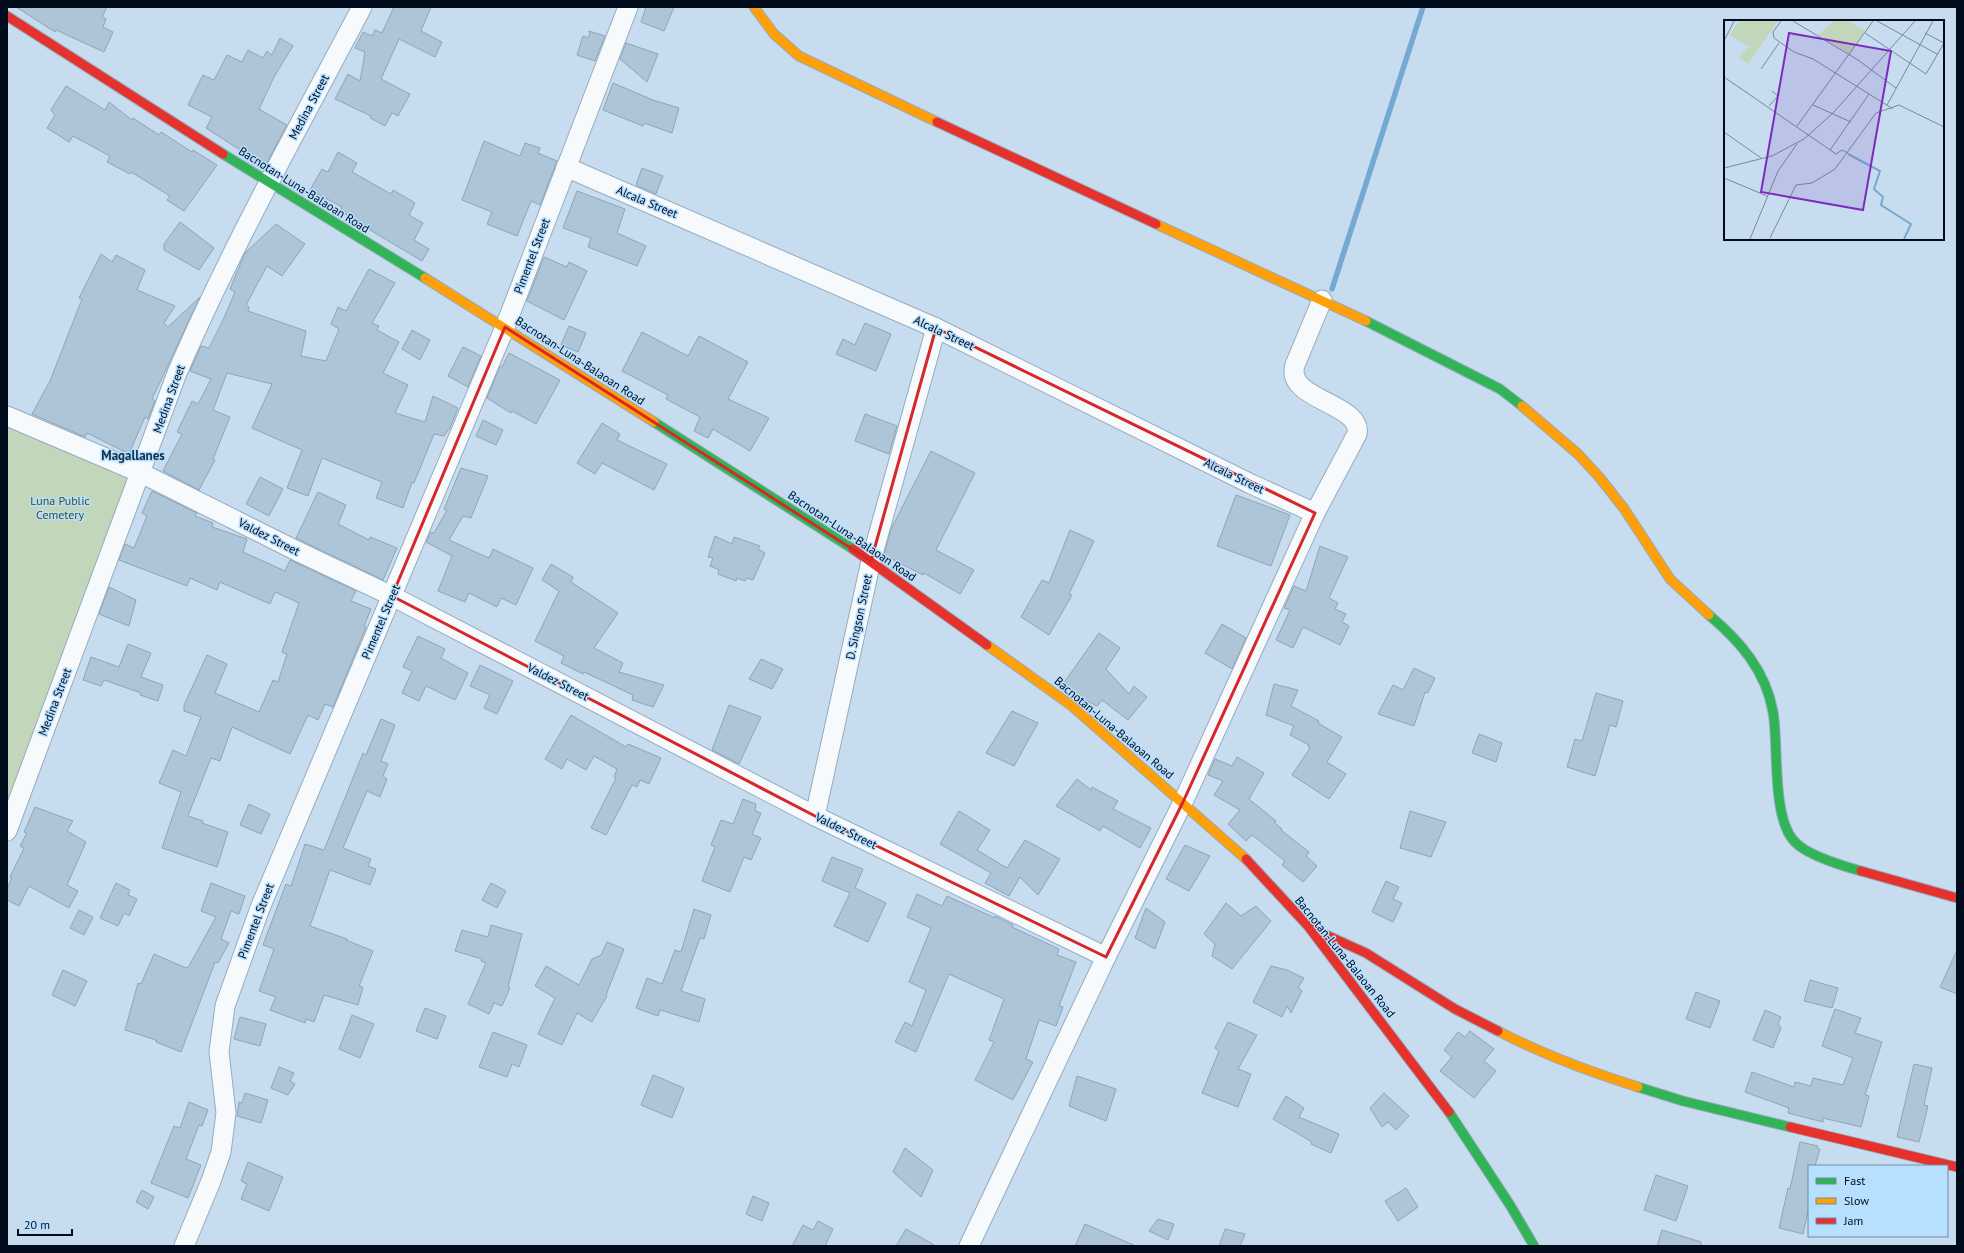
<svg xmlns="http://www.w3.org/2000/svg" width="1964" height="1253" font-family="'PT Sans',sans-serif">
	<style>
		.green { fill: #c1d6ba }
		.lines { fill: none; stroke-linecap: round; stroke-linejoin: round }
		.stream { stroke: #76a9d0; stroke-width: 5.5 }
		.building { fill: #aec4d7; stroke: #8ea5b7 }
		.street-casing { stroke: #94acbd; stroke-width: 21 }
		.fast-casing { stroke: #94acbd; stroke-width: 11 }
		.slow-casing { stroke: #94acbd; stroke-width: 11 }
		.jam-casing { stroke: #94acbd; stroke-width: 11 }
		.street { stroke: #f7fafd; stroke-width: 19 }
		.fast { stroke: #30b455; stroke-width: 9 }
		.slow { stroke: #ff9f0a; stroke-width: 9 }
		.jam { stroke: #e5322d; stroke-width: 9 }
		.marked { fill: none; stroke: #d62828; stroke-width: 3; stroke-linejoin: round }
		.labels { text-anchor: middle; stroke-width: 3; stroke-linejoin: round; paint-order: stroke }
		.street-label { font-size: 12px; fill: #000c1b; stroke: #b7dfff }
		.park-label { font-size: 12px; fill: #424f1d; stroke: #b7dfff }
		.neighbourhood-label { font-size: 13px; font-weight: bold; fill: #0b3049; stroke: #b7dfff }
		.inset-river { fill: none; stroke: #76a9d0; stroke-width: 2 }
		.inset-road { fill: none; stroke: #77899a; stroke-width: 1 }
		.view { fill: #7b2cbf; fill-opacity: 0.15; stroke: #7b2cbf; stroke-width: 2 }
		.inset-edge { fill: none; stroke: #000c1b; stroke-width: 2 }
	</style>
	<rect width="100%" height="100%" fill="#c7ddef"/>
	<path class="green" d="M7,426L127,479L7,807Z"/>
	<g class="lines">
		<path class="stream" d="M1332,289L1423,7"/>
	</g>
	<g class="building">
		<path d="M16,7H107L102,17L106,19L103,27L113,32L104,52L56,30L55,32Z"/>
		<path d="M394,7H431L421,31L442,42L435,57L399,39L381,79L410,94L398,116L392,113L385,126L370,118L371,116L335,99L348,74L360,81L365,52L355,48L363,32L372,36L375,30L382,33Z"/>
		<path d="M646,7H674L664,31L641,22Z"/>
		<path d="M589,31L605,36L595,61L577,55L583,36L588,38L590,33Z"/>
		<path d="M280,38L293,46L274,77L259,109L287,125L265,166L206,128L212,117L188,105L203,75L214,80L227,55L242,62L248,50L263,58L267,51L272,55Z"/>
		<path d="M626,43L658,54L647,82L620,59Z"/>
		<path d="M613,83L653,100L679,108L672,133L644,123L643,126L603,110Z"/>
		<path d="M66,86L105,110L109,102L132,120L133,118L159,135L161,132L192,152L193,150L217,165L184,211L167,200L170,196L131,172L130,174L107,162L110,156L73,136L69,142L47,128L55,115L51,110Z"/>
		<path d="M484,141L520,156L525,143L540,148L538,153L557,161L540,205L531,201L517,236L487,224L492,212L462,200Z"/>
		<path d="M338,152L357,163L352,172L391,194L393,190L415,203L409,215L423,223L414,240L429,249L422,261L370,230L371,228L340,211L342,207L310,190L322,169L328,172Z"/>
		<path d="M642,168L663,176L656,194L636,185Z"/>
		<path d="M577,191L625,209L617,233L646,246L637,266L588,247L591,238L563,228Z"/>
		<path d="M180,222L214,248L199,270L164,250V244Z"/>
		<path d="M276,224L305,244L282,276L267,266L246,305L249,307L248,311L306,331L301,356L326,361L339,329L331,324L338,307L346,311L369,269L395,283L372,323L379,326L377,330L399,342L383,373L408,385L395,413L425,422L433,396L458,408L450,428L444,436L434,434L414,483L412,482L403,508L376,498L382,482L322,458L308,496L287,488L302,450L252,428L272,384L227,373L213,410L230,417L213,459L215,460L199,490L163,471L182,434L177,432L192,401L198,404L211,379L190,371L201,346L209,348L224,318L235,292L230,289L245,253Z"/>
		<path d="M101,254L112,262L116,255L145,270L137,290L175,306L164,323L168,327L200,297L152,399L155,401L148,419L145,417L129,454L87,433L85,437L32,414L50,381L82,299L79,298Z"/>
		<path d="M544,257L567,267L569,262L587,271L564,320L527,301Z"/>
		<path d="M865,323L891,334L876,371L836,354L843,339L855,345Z"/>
		<path d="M569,326L586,333L578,352L561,345Z"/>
		<path d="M412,330L430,340L420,360L402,349Z"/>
		<path d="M642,332L688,356L699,336L748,362L728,399L769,418L750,451L713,429L708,438L694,431L700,417L666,399L668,395L622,371Z"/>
		<path d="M463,347L481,356L468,387L448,376Z"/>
		<path d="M509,353L560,380L536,424L512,411L511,413L487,398L500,366L502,367Z"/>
		<path d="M865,414L897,426L889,454L855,441Z"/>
		<path d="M483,420L503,430L496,445L476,436Z"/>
		<path d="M602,423L620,434L617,440L667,464L654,490L602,463L595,474L577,463Z"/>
		<path d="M931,451L975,473L936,550L974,570L960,594L924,573L923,575L884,555L891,529Z"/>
		<path d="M461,468L488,476L471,518L463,516L449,540L489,558L493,549L533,568L516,605L501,598L497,607L469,593L465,602L438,591L452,556L426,542L431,532L434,533L447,510L444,509Z"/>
		<path d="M260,477L283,489L269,516L246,504Z"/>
		<path d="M152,491L197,513L195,516L213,523L212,527L247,539L243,552L285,571L290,560L356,591L351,601L371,609L364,626L366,627L333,707L325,704L318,720L308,715L290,754L232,727L220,761L211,758L188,816L203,821L202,823L228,832L217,867L162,848L181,792L159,783L173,750L186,756L201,717L184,711V705L207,655L227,664L215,693L259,712L273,680L278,682L287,654L282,652L299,603L275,592L270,604L220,582L217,590L190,578L187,586L119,560L125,544L134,548L147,516L142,513Z"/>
		<path d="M318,492L346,505L338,524L369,540L370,537L397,548L383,580L296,538Z"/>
		<path d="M1236,495L1290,515L1271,566L1217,546Z"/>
		<path d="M1070,530L1094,541L1069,594L1072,595L1049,635L1021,617L1042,580L1049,583Z"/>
		<path d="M715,536L732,544L734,537L760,546L758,549L765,553L753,580L747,578L745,581L737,578L736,581L718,574L719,570L710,566L713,558L708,557Z"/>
		<path d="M1320,546L1348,557L1329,598L1338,603L1335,609L1346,614L1342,622L1349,626L1340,645L1303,627L1293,648L1276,640L1290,610L1284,608L1294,586L1306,591Z"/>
		<path d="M551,564L573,577L571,582L618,613L594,648L623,663L619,672L664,685L653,707L632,700L633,695L584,672L583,674L561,663L564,656L535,641L559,591L542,580Z"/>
		<path d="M109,587L136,600L129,626L99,614Z"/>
		<path d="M1222,624L1246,638L1232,669L1205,653Z"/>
		<path d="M1099,633L1120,648L1106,669L1129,694L1134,686L1147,697L1128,720L1102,700L1097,706L1083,699L1063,684Z"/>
		<path d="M418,636L445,649L441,658L468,673L455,700L426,686L419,701L402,693L412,671L403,667Z"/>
		<path d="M128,644L151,653L141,677L163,685L158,701L140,695L141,693L104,680L101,686L83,680L91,657L119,667Z"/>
		<path d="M761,659L783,669L772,689L749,679Z"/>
		<path d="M480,665L513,681L497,714L484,708L490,695L470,686Z"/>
		<path d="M1414,668L1435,678L1428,693L1425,692L1414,726L1378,714L1393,685L1403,690Z"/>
		<path d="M1274,684L1298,690L1291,706L1319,721L1318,723L1342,737L1327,762L1346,774L1329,799L1292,775L1310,748L1308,747L1309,745L1290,735L1294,726L1266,715Z"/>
		<path d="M1596,693L1623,701L1616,727L1610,725L1595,776L1567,767L1575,739L1582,741Z"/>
		<path d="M729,705L761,717L739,764L712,750Z"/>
		<path d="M1012,711L1038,723L1014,766L986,753Z"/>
		<path d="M571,715L626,747L628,744L661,758L649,784L640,780L637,787L632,785L606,835L591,828L616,778L614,777L617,769L594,756L586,770L567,759L562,769L545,759Z"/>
		<path d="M381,719L395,725L381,761L388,764L383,776L387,779L380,797L367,791L343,848L371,859L368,866L376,869L370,885L330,870L310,926L347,939L346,940L373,951L359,986L363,987L358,1005L324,995L314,1022L306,1019L305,1023L270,1010L276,997L259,991L274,949L263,945L286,884L291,886L305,844L324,850L363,753L366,755Z"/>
		<path d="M1479,734L1502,743L1496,762L1472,753Z"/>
		<path d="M1237,757L1264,773L1249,799L1276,821L1274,822L1282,829L1281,830L1309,852L1306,856L1317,866L1303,882L1282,865L1285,861L1252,835L1246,841L1228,824L1240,810L1214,795L1223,781L1208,775L1215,759L1232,766Z"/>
		<path d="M1077,779L1091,790L1092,787L1118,801L1113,809L1151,828L1140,848L1103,826L1100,831L1056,806Z"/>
		<path d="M743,799L756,804L755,811L761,813L752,834L761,838L751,860L744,857L730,892L702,881L715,847L711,845L721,820L733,824Z"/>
		<path d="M249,804L270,814L261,834L240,825Z"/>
		<path d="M35,807L73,821L67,831L86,842L67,885L78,891L69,908L29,886L19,906L7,900V889L12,878L10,877L24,848L20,846L27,833L24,832Z"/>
		<path d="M959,811L990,830L977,850L1007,868L1025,840L1060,859L1038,895L1020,877L1009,896L985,883L991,873L940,844Z"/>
		<path d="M1410,811L1446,822L1431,857L1400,848Z"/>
		<path d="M1185,845L1210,856L1189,891L1166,879Z"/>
		<path d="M832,857L863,869L855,888L886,903L868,942L834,926L850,893L822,881Z"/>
		<path d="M1386,881L1399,887L1393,899L1402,903L1393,922L1372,912Z"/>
		<path d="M116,883L130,890L128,895L137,899L129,916L124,913L118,926L100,918Z"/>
		<path d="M211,883L245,896L239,914L231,911L221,939L229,943L218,963L215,962L181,1052L156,1042V1040L125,1030L138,983L141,984L154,954L186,968L189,966L216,917L201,911Z"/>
		<path d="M491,883L506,891L497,908L482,900Z"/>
		<path d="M917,894L942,906L947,896L995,918V916L1013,925L1012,927L1059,949L1057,955L1076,962L1059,1006L1063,1007L1056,1026L1039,1020L1026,1059L1033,1062L1013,1100L975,1080L994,1042L989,1040L1004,999L949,974L916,1052L895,1042L905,1022L912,1026L926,990L909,982L931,928L907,917Z"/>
		<path d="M1226,903L1241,916L1256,906L1271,921L1232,969L1212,956L1215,944L1204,934Z"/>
		<path d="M1146,908L1165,922L1155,949L1135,938Z"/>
		<path d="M694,909L711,915L704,939L700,938L681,991L705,999L699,1022L660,1010L658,1016L636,1008L647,978L662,984L675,950L681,952Z"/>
		<path d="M79,910L93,917L84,935L70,928Z"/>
		<path d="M491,925L522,934L508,987L510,988L502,1006L494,1003L489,1014L468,1004L486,963L481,961L482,959L455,951L462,930L488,937Z"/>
		<path d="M607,942L624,949L606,995L607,996L592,1022L577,1013L562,1045L538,1034L555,998L535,986L546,966L579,985L592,959L601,955Z"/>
		<path d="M1957,950V994L1940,987Z"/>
		<path d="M1271,966L1287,970L1304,978L1298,988L1302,991L1291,1013L1287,1006L1282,1017L1253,1002Z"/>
		<path d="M63,970L87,981L75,1006L52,995Z"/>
		<path d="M1810,980L1838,988L1832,1008L1804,1001Z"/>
		<path d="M1696,992L1720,1001L1710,1028L1686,1019Z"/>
		<path d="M425,1008L446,1016L437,1039L416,1031Z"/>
		<path d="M1835,1009L1861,1018L1855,1033L1882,1042L1865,1095L1869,1096L1861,1127L1823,1118V1122L1788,1113L1789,1108L1745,1092L1752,1072L1794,1087L1795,1082L1811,1086L1813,1078L1843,1085L1853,1058L1822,1046Z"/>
		<path d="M1765,1010L1781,1017L1778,1024L1781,1028L1773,1048L1753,1040Z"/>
		<path d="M352,1015L374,1024L360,1058L339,1049Z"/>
		<path d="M240,1017L266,1024L260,1046L234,1039Z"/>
		<path d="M1228,1022L1257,1035L1238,1069L1251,1074L1238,1107L1202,1093L1219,1051L1215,1048Z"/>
		<path d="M1470,1031L1494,1049L1484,1061L1496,1071L1474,1098L1440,1071L1452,1057L1444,1050L1458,1032L1465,1037Z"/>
		<path d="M493,1032L527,1045L519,1067L512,1064L507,1077L479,1067Z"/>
		<path d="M1914,1064L1932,1068L1924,1105L1928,1106L1919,1142L1897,1137Z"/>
		<path d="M279,1067L294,1073L290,1081L295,1084L288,1095L271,1088Z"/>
		<path d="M653,1075L684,1088L672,1118L641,1105Z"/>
		<path d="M1077,1076L1116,1089L1106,1121L1069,1106Z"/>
		<path d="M245,1093L268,1100L261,1123L237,1116L239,1102L242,1103Z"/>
		<path d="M1384,1093L1409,1116L1396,1130L1388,1122L1382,1127L1370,1108Z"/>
		<path d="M1286,1096L1304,1108L1299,1117L1339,1134L1331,1153L1311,1144L1312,1142L1273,1119Z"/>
		<path d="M189,1102L208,1110L202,1126L199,1125L186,1159L201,1165L188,1198L151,1183L174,1126L180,1128Z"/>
		<path d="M1800,1142L1818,1146L1817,1148L1820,1149L1815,1166H1809V1206L1803,1234L1779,1228L1788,1188L1790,1189Z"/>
		<path d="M905,1148L933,1170L921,1197L893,1172Z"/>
		<path d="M248,1162L283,1177L269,1211L241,1199L247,1184L241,1181Z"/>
		<path d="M1656,1175L1688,1186L1676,1221L1644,1210Z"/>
		<path d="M1406,1188L1418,1207L1398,1221L1385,1201Z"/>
		<path d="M142,1190L154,1197L148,1209L136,1202Z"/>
		<path d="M753,1196L769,1203L762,1221L746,1214Z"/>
		<path d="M1158,1219L1174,1224L1168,1240L1149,1231Z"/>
		<path d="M818,1221L833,1229L825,1246H792L803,1225L813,1230Z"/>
		<path d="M1085,1224L1136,1246H1075Z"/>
		<path d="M906,1229L936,1246H896Z"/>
		<path d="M1225,1229L1245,1234L1240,1246H1219Z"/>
		<path d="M1662,1230L1701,1242V1246H1657Z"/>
	</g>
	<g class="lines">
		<g class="street-casing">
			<g id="street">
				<path d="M566,167L936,328L1251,484L1315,513"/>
				<path d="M7,416L141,473L299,552L392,596L815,816L1106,957"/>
				<path d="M815,816L871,561L936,328"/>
				<path d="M7,831L177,373C231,248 298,128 362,7"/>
				<path d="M184,1246L211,1181L221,1152L226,1113L219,1052L225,1006L260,908L505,327L628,7"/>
				<path d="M969,1246L1106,957L1183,802L1315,513L1357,434C1363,403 1284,400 1295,365L1322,300"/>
			</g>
		</g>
		<g class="fast-casing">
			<g id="fast">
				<path d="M223,154L425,278"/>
				<path d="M1366,321L1500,389L1522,406"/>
				<path d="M654,422L853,549"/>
				<path d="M1709,615C1740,641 1766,671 1773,712C1779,744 1771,818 1795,842C1808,856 1843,866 1861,871"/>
				<path d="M1638,1087L1683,1101L1790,1127"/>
				<path d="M1449,1112L1510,1205L1534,1246"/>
			</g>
		</g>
		<g class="slow-casing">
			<g id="slow">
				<path d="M754,7L774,34L799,56L937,122"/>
				<path d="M1156,224L1366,321"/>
				<path d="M425,278L654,422"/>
				<path d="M1522,406L1578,454L1600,478L1625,510L1670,579L1709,615"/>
				<path d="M987,645L1072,706L1246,859"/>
				<path d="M1498,1031C1542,1054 1590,1072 1638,1087"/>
			</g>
		</g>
		<g class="jam-casing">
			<g id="jam">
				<path d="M7,16L223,154"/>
				<path d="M937,122L1156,224"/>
				<path d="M853,549L987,645"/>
				<path d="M1246,859L1308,926L1449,1112"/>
				<path d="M1861,871L1957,898"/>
				<path d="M1313,929L1366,953L1455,1009L1498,1031"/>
				<path d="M1790,1127L1957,1167"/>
			</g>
		</g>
		<use href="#street" class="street"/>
		<use href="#fast" class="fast"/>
		<use href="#slow" class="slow"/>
		<use href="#jam" class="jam"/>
	</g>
	<path class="marked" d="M505,327L871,561L936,328L1315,513L1183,802L1106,957L815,816L392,596Z"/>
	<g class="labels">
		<g class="street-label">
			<text transform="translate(309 107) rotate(-62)" y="4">Medina Street</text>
			<text transform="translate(304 190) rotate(32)" y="4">Bacnotan-Luna-Balaoan Road</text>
			<text transform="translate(647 202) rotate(23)" y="4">Alcala Street</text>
			<text transform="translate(532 256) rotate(-69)" y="4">Pimentel Street</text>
			<text transform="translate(944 333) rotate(25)" y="4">Alcala Street</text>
			<text transform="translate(580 361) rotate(33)" y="4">Bacnotan-Luna-Balaoan Road</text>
			<text transform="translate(169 399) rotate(-70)" y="4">Medina Street</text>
			<text transform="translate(1234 476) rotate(26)" y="4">Alcala Street</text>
			<text transform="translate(852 536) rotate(34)" y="4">Bacnotan-Luna-Balaoan Road</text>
			<text transform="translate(269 537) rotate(27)" y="4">Valdez Street</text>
			<text transform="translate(859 617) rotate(-78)" y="4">D. Singson Street</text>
			<text transform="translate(381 622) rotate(-67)" y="4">Pimentel Street</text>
			<text transform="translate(558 682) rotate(27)" y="4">Valdez Street</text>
			<text transform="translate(55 702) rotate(-69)" y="4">Medina Street</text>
			<text transform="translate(1114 728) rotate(40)" y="4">Bacnotan-Luna-Balaoan Road</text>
			<text transform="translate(846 831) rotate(26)" y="4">Valdez Street</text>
			<text transform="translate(256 921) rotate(-69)" y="4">Pimentel Street</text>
			<text transform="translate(1345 957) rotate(51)" y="4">Bacnotan-Luna-Balaoan Road</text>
		</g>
		<g class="park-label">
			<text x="60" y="505">Luna Public<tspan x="60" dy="14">Cemetery</tspan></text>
		</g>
		<g class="neighbourhood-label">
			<text x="133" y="460">Magallanes</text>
		</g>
	</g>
	<g transform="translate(1724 20)">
		<rect width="220" height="220" fill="#c7ddef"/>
		<path d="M16,1H54L24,44L15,37L25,27L5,15ZM110,1H125L141,11L126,34L94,15Z" fill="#c1d6ba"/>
		<path class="inset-river" d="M124,134L156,151L150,169L159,177L157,185L187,204L180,219"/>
		<path class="inset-road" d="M57,1L49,12L50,18L70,32L89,39L169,89M69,1L134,40L172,68M153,1L213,34M141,13L202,54L220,23M201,13L220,23M0,21L10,1M37,49L55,23M0,57L112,134L118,130L124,133M89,85L127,102M163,85L209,1M45,86L54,76L48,71M73,106L149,1M0,112L37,138M106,130L145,74M0,148L48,136L80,119L109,93L191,1M0,158L43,176M46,218L72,165L88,163L111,149L152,93L175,85L220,107M26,219L54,151L73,124"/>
		<path class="view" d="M65,13L167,31L139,190L37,172Z"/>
		<rect width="220" height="220" class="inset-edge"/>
	</g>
	<rect width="1964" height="1253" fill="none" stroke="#000c1b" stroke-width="16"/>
	<rect x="1808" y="1165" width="140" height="72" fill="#b7dfff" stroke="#6e8ba4"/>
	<rect x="1816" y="1178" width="20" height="6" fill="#30b455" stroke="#6e8ba4"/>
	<text x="1844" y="1185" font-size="12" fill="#000c1b">Fast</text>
	<rect x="1816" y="1198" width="20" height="6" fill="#ff9f0a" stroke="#6e8ba4"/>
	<text x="1844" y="1205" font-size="12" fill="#000c1b">Slow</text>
	<rect x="1816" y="1218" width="20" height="6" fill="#e5322d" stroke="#6e8ba4"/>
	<text x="1844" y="1225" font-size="12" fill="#000c1b">Jam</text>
	<path d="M18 1229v6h54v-6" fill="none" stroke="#000c1b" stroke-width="2"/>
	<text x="24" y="1229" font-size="12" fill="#000c1b" stroke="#b7dfff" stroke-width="3" paint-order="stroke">20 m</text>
</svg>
